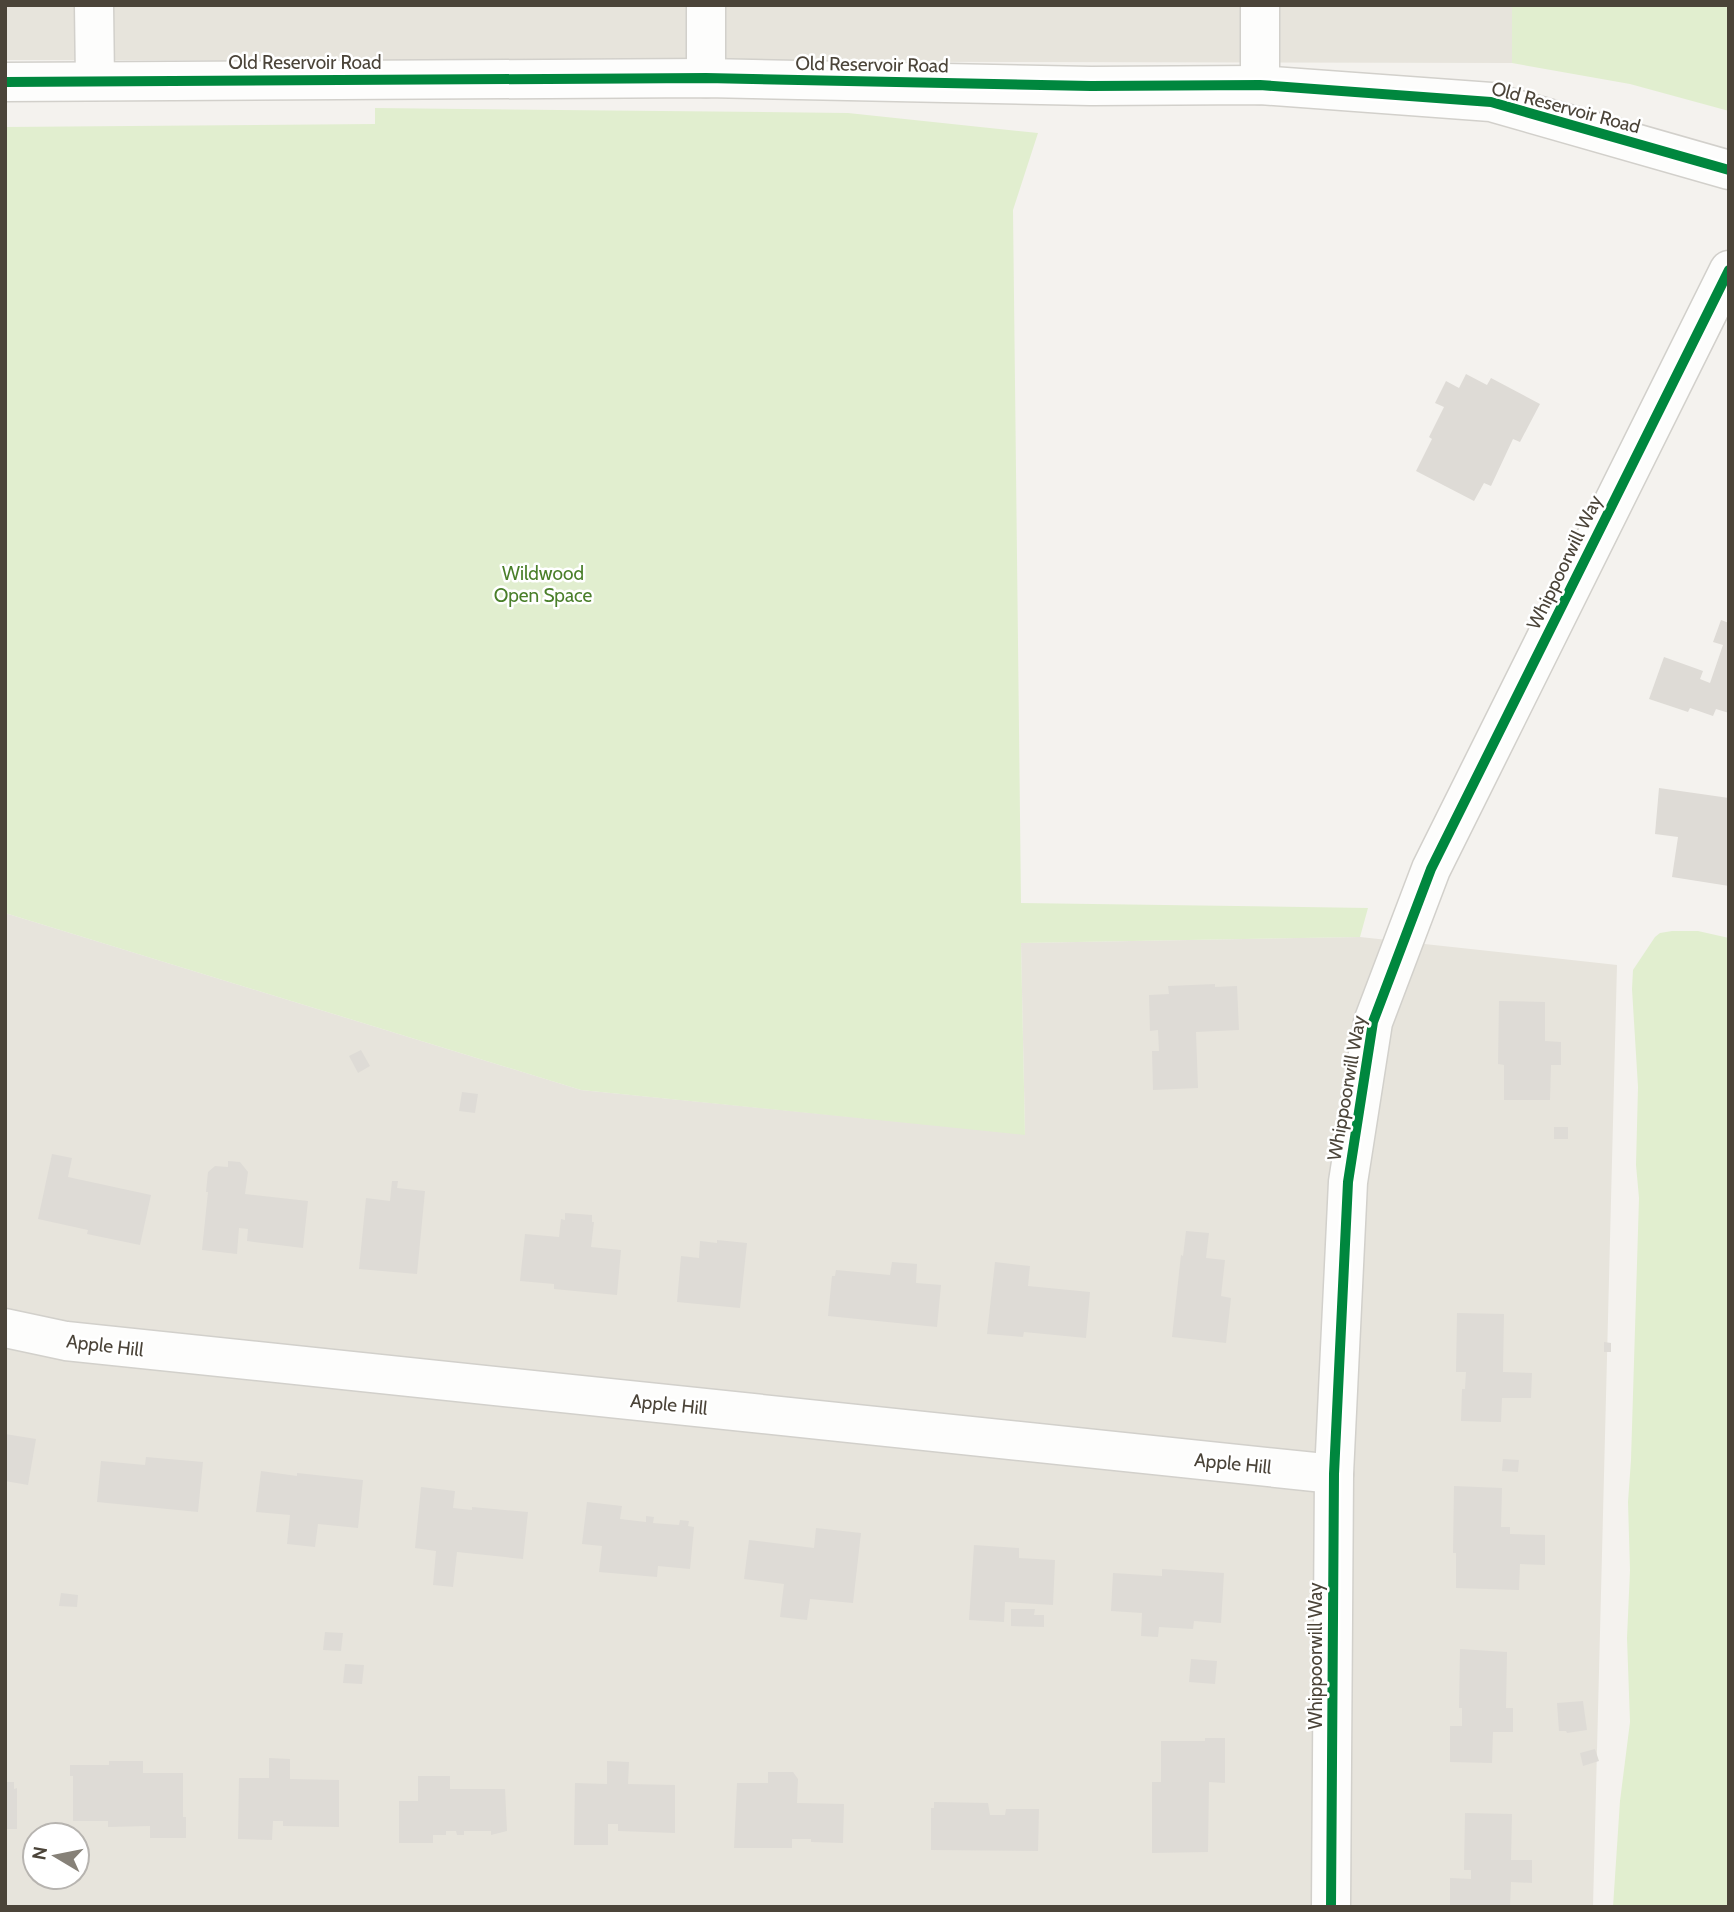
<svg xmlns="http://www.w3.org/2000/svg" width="1734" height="1912" font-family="Cabin,sans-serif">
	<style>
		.residential { fill: #e7e4dc; fill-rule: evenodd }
		.green { fill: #e1eecf }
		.building { fill: #dedbd6 }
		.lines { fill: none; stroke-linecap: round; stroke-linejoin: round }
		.minor-casing { stroke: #d2d0cb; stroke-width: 41 }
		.minor { stroke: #fdfdfc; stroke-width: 38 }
		.cycleway-casing { stroke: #fff; stroke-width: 15 }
		.cycleway { stroke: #00873e; stroke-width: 10 }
		.labels { text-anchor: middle; stroke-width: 5; stroke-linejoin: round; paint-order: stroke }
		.street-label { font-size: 19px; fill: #4b4439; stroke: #fff }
		.park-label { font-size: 19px; fill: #4a7f2a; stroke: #fff }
	</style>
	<rect width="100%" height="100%" fill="#f4f2ee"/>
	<g class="residential">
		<path d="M5,5H1512V63L5,60Z"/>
		<path d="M5,913L581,1090L1025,1134L1021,943L1360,937L1617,965L1593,1907H5ZM35,1835H77V1877H35Z"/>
	</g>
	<g class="green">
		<path d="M1512,5H1729V111L1630,84L1512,63Z"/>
		<path d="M375,108L848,113L1038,133L1013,210L1021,903L1368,908L1360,937L1021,943L1025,1135L581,1090L5,913V127L375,124Z"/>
		<path d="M1672,931H1698L1729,938V1907H1613L1620,1801L1630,1722L1627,1638L1630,1570L1628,1502L1631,1460L1639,1198L1636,1165L1638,1087L1632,989L1633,970L1655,937L1660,933Z"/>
	</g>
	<g class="building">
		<path d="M1466,374L1487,385L1491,378L1540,404L1520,442L1513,439L1491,486L1484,483L1474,501L1416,471L1432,439L1429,437L1444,407L1435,403L1446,381L1459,388Z"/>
		<path d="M1721,620L1729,623V713L1716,709L1713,716L1690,708L1688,712L1649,699L1664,657L1703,671L1700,679L1710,683L1723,645L1713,642Z"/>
		<path d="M1659,788L1729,798V886L1672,877L1678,837L1655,834Z"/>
		<path d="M1215,984V987L1237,986L1239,1030L1196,1032L1198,1088L1153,1090L1152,1051H1159L1158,1030L1150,1031L1149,995L1169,994L1168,986Z"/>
		<path d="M1499,1001L1545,1002V1041L1561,1042V1065H1551L1550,1100H1504V1065L1498,1064Z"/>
		<path d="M361,1050L370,1066L358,1073L349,1056Z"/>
		<path d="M462,1092L478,1094L475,1113L459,1111Z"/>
		<rect x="1554" y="1127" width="14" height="12"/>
		<path d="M52,1154L72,1158L68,1177L151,1195L140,1245L87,1234L88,1230L38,1219Z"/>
		<path d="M228,1161L240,1162L248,1172L245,1194L308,1201L303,1248L247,1241L248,1229L239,1228L237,1254L202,1250L208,1192H206L208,1172L215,1166L228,1167Z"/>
		<path d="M392,1181H398L397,1188L425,1191L417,1274L359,1269L366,1198L390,1201Z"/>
		<path d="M565,1213L592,1215V1222H594L591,1247L621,1250L617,1295L554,1289V1284L520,1281L525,1234L559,1237L561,1219L565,1220Z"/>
		<path d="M1186,1231L1209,1233L1206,1258L1225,1260L1221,1296L1231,1298L1226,1343L1172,1337L1181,1255L1183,1256Z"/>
		<path d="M717,1240L747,1243L740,1308L677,1302L681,1256L699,1258L700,1241L717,1243Z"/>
		<path d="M892,1262L917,1264L916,1283L941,1285L937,1327L828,1316L832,1276H835L836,1270L890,1275Z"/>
		<path d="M995,1262L1030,1266L1028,1286L1090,1292L1086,1338L1024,1332L1023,1337L987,1334Z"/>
		<path d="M1457,1313L1504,1314L1503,1372L1532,1373L1531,1398H1502L1501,1422L1461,1421L1462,1389H1465L1466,1372H1456Z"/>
		<path d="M1604,1342L1611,1343V1352H1604Z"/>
		<path d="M5,1434L36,1439L28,1485L5,1481Z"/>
		<path d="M146,1457L203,1462L198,1512L97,1502L101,1461L145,1465Z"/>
		<path d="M1503,1459L1519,1460L1518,1472L1502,1471Z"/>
		<path d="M261,1471L297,1476V1473L363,1480L358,1528L318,1524L315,1547L287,1544L290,1515L256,1512Z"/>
		<path d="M1454,1486L1502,1488L1501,1527H1510V1534L1545,1535V1565L1520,1564L1519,1590L1456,1588V1553H1453Z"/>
		<path d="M421,1487L455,1491L453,1508L472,1510V1507L528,1512L523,1559L457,1552L453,1587L433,1585L436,1551L415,1548Z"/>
		<path d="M587,1502L622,1506L620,1519L646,1522V1516L654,1517L653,1523L679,1525L680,1520L689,1521L688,1526L694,1527L690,1569L658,1566L657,1577L599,1572L602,1546L582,1544Z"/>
		<path d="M816,1528L861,1533L853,1603L810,1599L807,1620L780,1617L784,1584L744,1579L749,1540L814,1548Z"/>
		<path d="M974,1545L1019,1548V1558L1055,1560L1053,1605L1005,1602L1004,1622L969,1620Z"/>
		<path d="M1162,1569L1224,1573L1221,1623L1194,1621L1193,1629L1159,1627L1158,1637L1141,1636L1142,1613L1111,1611L1113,1573L1162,1576Z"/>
		<path d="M61,1593L78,1595L77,1607L59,1606Z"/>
		<path d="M1011,1609H1035L1034,1615H1044V1627L1011,1626Z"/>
		<path d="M325,1632L343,1633L341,1651L323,1650Z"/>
		<path d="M1460,1649L1507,1652L1506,1708H1513V1732H1493L1492,1763L1450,1762V1726H1462V1708H1459Z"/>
		<path d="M1191,1659L1217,1661L1215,1684L1189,1682Z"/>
		<path d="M345,1664L364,1665L362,1684L343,1683Z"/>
		<path d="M1583,1701L1587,1730L1567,1733L1566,1731H1559L1557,1703Z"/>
		<path d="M1205,1738H1225V1783L1209,1782L1208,1852L1152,1853V1782H1161V1741H1205Z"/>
		<path d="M1595,1749L1599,1761L1583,1766L1580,1753Z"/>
		<path d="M269,1758L290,1759V1779L339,1780V1827L283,1826V1821H273L272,1840L238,1839L239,1778H269Z"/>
		<path d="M109,1761H143V1773H183V1817H186V1838H150V1826L108,1827V1821H73V1776H70V1765H109Z"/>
		<path d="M607,1761L629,1762L628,1784L675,1785V1833L618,1831V1824H608V1845H574L575,1783L607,1784Z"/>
		<path d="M768,1772H793L798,1779L797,1803L844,1804L843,1843L811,1842V1839H792V1848H734L737,1783H768Z"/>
		<path d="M418,1776H450V1789H505L507,1831L491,1835V1831H464V1835H457L456,1831H446V1835H433V1843H399V1801H418Z"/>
		<path d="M5,1782H14V1789L17,1788V1829H5Z"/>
		<path d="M934,1802L988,1803L990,1815H1005L1006,1809H1039L1038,1851L931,1850V1808H934Z"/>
		<path d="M1465,1813L1512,1814L1511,1860H1532V1883L1511,1882L1510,1907H1450V1878L1471,1879V1870H1464Z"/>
	</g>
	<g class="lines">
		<g class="minor-casing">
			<g id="minor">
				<path d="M94,5L95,81"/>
				<path d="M706,5V78"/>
				<path d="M1260,5V85"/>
				<path d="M5,82L706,78L1091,86L1260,85L1491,102L1729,170"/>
				<path d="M5,1328L66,1341L1334,1474"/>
				<path d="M1331,1907L1334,1474L1348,1182L1373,1022L1431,869L1729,270"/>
			</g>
		</g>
		<use href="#minor" class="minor"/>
		<g class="cycleway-casing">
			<g id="cycleway">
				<path d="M5,82L706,78L1091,86L1260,85L1491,102L1729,170"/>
				<path d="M1331,1907L1334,1474L1348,1182L1373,1022L1431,869L1729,270"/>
			</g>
		</g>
		<use href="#cycleway" class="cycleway"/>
	</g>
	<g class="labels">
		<g class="street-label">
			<text x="305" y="69">Old Reservoir Road</text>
			<text transform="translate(872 64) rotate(1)" y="7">Old Reservoir Road</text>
			<text transform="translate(1566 107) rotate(15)" y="7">Old Reservoir Road</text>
			<text transform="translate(1564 562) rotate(-64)" y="7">Whippoorwill Way</text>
			<text transform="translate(1346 1088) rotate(-80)" y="7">Whippoorwill Way</text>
			<text transform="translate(105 1345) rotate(7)" y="7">Apple Hill</text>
			<text transform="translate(669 1404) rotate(6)" y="7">Apple Hill</text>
			<text transform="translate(1233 1463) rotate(6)" y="7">Apple Hill</text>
			<text transform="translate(1315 1656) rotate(-90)" y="7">Whippoorwill Way</text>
		</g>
		<g class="park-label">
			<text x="543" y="580">Wildwood<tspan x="543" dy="22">Open Space</tspan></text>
		</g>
	</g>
	<rect width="1734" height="1912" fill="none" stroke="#4b4439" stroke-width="14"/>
	<g transform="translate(56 1856) rotate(280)"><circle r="33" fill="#ffffff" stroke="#b7b4b0" stroke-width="2"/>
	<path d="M0-5L12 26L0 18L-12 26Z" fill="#868178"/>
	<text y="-10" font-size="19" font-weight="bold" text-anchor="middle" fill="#4b4439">N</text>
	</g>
</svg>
